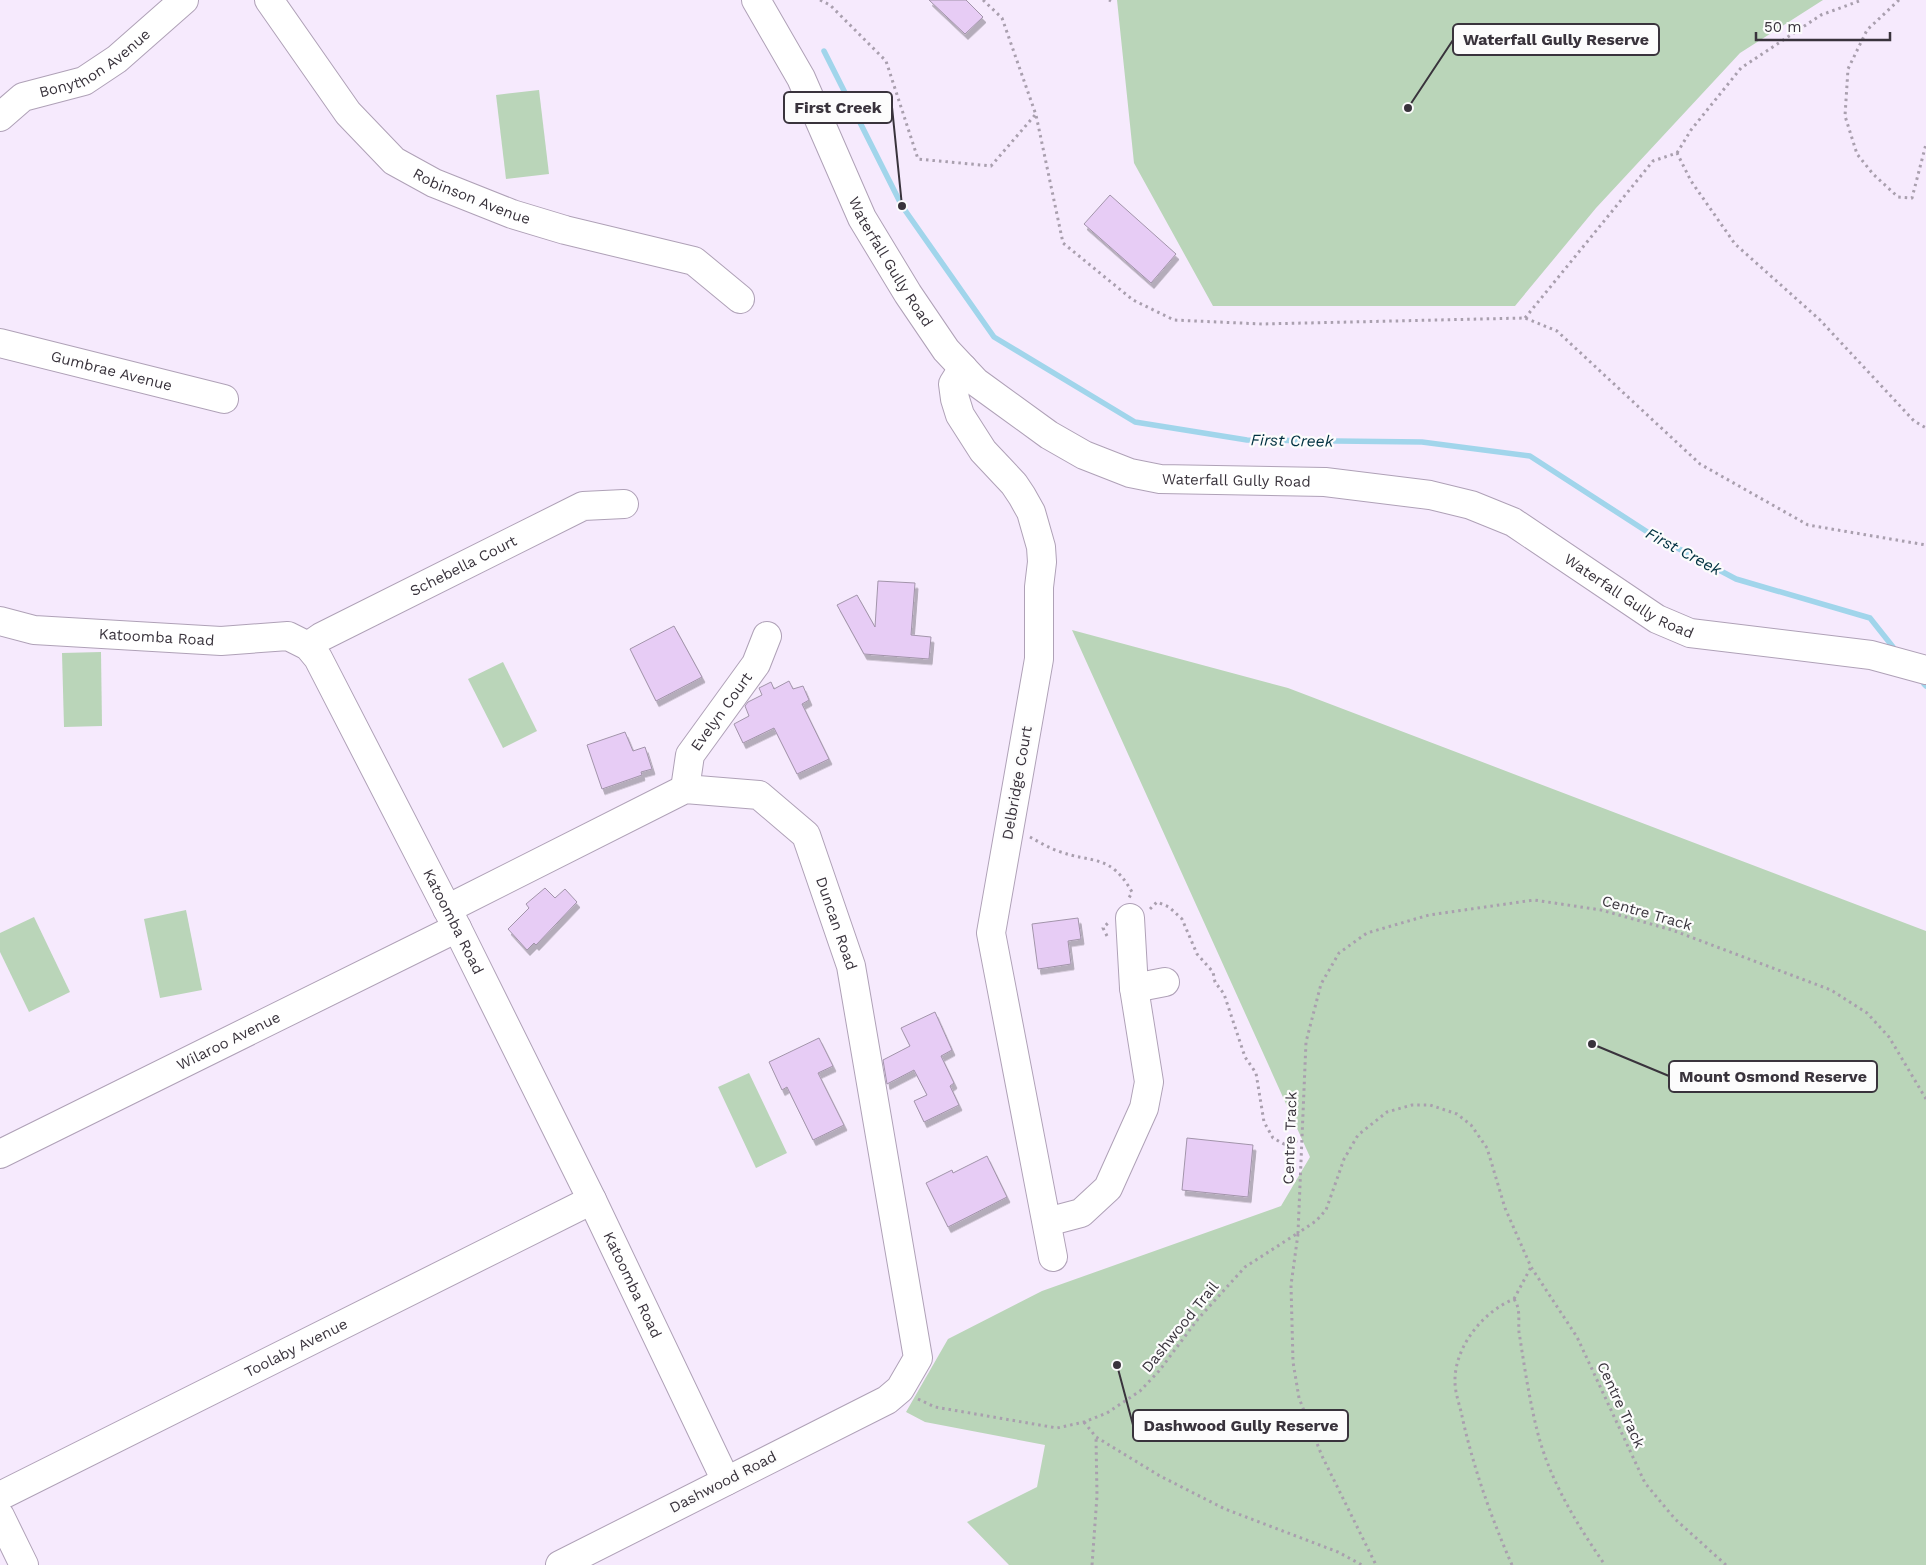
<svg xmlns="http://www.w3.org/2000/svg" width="1926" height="1565" font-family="'Work Sans',sans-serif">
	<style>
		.green { fill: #bad5b9 }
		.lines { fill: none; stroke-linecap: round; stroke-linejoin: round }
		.stream { stroke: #a1d5eb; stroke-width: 5.5 }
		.building { fill: #e7ccf5; stroke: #a294aa; filter: url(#shadow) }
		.minor-casing { stroke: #afa1b7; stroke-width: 30 }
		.path { stroke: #a99fae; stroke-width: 3; stroke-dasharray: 2.5 4; stroke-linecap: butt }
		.minor { stroke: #fff; stroke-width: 28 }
		.labels { text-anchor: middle; stroke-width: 4.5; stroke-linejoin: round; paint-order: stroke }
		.street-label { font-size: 15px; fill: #39333c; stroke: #fcfcfc }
		.water-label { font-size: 16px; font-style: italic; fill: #013141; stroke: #fcfcfc }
		.leader { fill: none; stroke: #39333c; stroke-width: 2 }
		.callout-dot { fill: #39333c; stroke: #fcfcfc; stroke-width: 2 }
		.callout { fill: #fcfcfc; stroke: #39333c; stroke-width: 2 }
		.callout-label { font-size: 16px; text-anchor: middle; font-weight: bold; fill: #39333c }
	</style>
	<defs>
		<filter id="shadow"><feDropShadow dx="3" dy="5.5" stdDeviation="0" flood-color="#0004"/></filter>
	</defs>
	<rect width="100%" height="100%" fill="#f6eafd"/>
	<g class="green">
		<path d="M1117,0H1823L1740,53L1596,208L1515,306H1213L1134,163Z"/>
		<path d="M539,90L549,174L506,179L496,95Z"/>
		<path d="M1072,630L1288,688L1926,931V1565H1009L967,1522L1037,1487L1045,1445L925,1422L906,1412L948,1339L1042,1291L1281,1206L1310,1157Z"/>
		<path d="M101,652L102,726L64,727L62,653Z"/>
		<path d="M503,662L537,731L503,748L468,679Z"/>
		<path d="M186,910L202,990L160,998L144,919Z"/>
		<path d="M34,917L70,992L29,1012L0,952V933Z"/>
		<path d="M749,1073L787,1153L756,1168L718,1087Z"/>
	</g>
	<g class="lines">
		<g class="stream">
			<path d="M824,51L902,206L994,337L1135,422L1247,440L1422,442L1530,456L1649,533L1736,579L1870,618L1893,647"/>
			<path d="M1924,684L1926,686"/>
		</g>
	</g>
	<g class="building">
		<path d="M929,0H966L983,17L965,34Z"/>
		<path d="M1110,195L1176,254L1151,283L1084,224Z"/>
		<path d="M878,581L915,583L911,635L931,637L929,659L864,654L837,605L857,595L875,627Z"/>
		<path d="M674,626L702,677L656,701L630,649Z"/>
		<path d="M789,681L793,689L803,686L809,700L802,704L829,759L797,774L774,728L743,743L734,724L749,716L745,706L748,702L762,695L759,688L771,682L774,689Z"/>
		<path d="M625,732L633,751L645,747L652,769L641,772L642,775L602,789L587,745Z"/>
		<path d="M545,888L555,898L565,889L577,902L536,945L534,943L527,950L508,929L529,908L526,904Z"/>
		<path d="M1078,918L1081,939L1068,941L1071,964L1038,969L1032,924Z"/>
		<path d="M935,1012L952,1050L941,1056L954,1083L950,1086L959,1105L924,1122L914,1101L927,1095L914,1070L887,1084L883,1060L910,1046L901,1028Z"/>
		<path d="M819,1038L833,1066L818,1073L844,1125L813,1140L787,1087L782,1090L769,1062Z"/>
		<path d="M1187,1138L1253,1145L1248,1197L1182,1190Z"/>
		<path d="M987,1156L1007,1197L948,1227L926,1183L952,1170L953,1173Z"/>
	</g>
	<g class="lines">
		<g class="minor-casing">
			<g id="minor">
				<path id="s1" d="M269,0L348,113L394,161L434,183L512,214L565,230L694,261L740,299"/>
				<path id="s2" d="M756,0L801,78L862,218L908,294L946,350L976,382L1049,435L1084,455L1130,473L1160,479L1325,482L1430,495L1471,505L1513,522L1657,619L1690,633L1871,655L1926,670"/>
				<path id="s3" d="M0,117L23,97L84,81L117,59L184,0"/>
				<path id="s4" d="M0,343L224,399"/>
				<path d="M963,368L953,384L955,399L960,415L983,451L1014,484L1022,496L1031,512L1041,547L1042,562L1039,587V659L991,933L1053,1257"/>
				<path id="s5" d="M0,621L34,630L221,641L288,636L308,646L318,658L457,928L592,1200L726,1481"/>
				<path id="s6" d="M308,646L321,637L583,506L624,504"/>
				<path id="s7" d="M685,789L690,755L756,664L767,636"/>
				<path id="s8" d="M447,909L685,789L759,795L806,835L851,966L918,1358L900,1389L887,1400L560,1565"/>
				<path d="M1134,988L1165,982"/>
				<path id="s9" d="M0,1154L457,928"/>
				<path d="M1047,1222L1081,1213L1108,1188L1144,1108L1149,1082L1134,988L1130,918"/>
				<path id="s10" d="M0,1496L592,1200"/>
				<path d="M0,1516L24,1565"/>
			</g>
		</g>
		<g class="path">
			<path d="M820,0L830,5L886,61L918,159L991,166L1035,115"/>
			<path d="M983,0L1002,18L1036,115L1063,243L1133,300L1174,320L1262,324L1525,318L1557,331L1700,464L1808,525L1926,545"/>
			<path d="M1109,0L1111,1"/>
			<path d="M1899,0L1867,30L1848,69L1845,116L1857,154L1873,174L1898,197L1912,198L1926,144"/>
			<path d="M1677,153L1691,130L1741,68L1821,15L1862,0"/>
			<path d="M1525,318L1653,161L1677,153L1691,181L1735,244L1820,320L1914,421L1926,428"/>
			<path d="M1030,837C1039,842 1049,848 1058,851C1093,864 1110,853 1132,892L1129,898"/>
			<path d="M1150,909L1157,902L1169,907L1182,919L1197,954L1213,972L1215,982L1224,994L1245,1057L1256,1073L1264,1122L1273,1138L1284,1144L1301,1140"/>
			<path d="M1107,936L1103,928L1108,923"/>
			<path d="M1298,1234L1291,1285L1293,1362L1299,1398L1322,1456L1376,1565"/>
			<path d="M1514,1299C1521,1309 1518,1321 1519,1332C1524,1364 1529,1398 1537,1430C1549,1479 1576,1523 1605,1565"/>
			<path d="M1514,1299L1531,1267"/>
			<path d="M918,1399L935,1407L1057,1428L1084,1422L1107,1413L1140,1391L1159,1371L1198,1319L1245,1267L1298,1233"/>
			<path d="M1084,1422L1096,1437L1160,1476L1225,1509L1338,1552L1362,1565"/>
			<path d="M1092,1565L1097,1496L1096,1437"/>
			<path d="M1512,1565C1491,1517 1473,1467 1462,1416C1460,1406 1455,1393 1455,1382C1454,1348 1482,1312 1514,1299"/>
			<path d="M1726,1565L1675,1519L1645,1483L1577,1337L1531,1267L1505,1208L1487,1148L1471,1125L1457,1114L1430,1105H1412L1387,1112L1358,1135L1344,1159L1326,1210L1316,1221L1298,1233L1306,1042L1321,984L1339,953L1367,933L1429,915L1534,900L1601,910L1672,930L1831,990L1867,1013L1889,1037L1926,1099"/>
		</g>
		<use href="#minor" class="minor"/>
	</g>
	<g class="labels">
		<g class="street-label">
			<text dy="5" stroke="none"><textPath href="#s3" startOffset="111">Bonython Avenue</textPath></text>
			<text dy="5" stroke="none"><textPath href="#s1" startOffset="290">Robinson Avenue</textPath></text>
			<text dy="5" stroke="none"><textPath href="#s2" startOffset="295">Waterfall Gully Road</textPath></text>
			<text dy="5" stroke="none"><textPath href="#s4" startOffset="115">Gumbrae Avenue</textPath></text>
			<text dy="5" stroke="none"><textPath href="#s2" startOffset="730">Waterfall Gully Road</textPath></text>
			<text dy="5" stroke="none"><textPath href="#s6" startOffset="175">Schebella Court</textPath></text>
			<text dy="5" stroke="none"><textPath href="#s2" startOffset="1150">Waterfall Gully Road</textPath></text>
			<text dy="5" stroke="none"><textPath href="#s5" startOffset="158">Katoomba Road</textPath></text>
			<text dy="5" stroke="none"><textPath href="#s7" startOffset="88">Evelyn Court</textPath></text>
			<text transform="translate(1017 783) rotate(-80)" y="5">Delbridge Court</text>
			<text transform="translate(1647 913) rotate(16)" y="5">Centre Track</text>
			<text dy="5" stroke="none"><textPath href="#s5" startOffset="624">Katoomba Road</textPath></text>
			<text dy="5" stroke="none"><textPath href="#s8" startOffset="496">Duncan Road</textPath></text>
			<text dy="5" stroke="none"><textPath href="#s9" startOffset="255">Wilaroo Avenue</textPath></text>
			<text transform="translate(1290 1138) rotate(-88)" y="5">Centre Track</text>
			<text dy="5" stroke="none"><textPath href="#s5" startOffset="1029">Katoomba Road</textPath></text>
			<text transform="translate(1180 1327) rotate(-51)" y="5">Dashwood Trail</text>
			<text dy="5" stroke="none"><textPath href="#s10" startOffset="331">Toolaby Avenue</textPath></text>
			<text transform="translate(1621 1405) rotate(65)" y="5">Centre Track</text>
			<text transform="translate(723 1482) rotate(-27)" y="5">Dashwood Road</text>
		</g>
		<g class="water-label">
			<text transform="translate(1292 440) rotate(1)" y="6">First Creek</text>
			<text transform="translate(1684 551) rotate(28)" y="6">First Creek</text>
		</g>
	</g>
	<path class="leader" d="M1408 108L1453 40M902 206L892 107M1592 1044L1669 1076M1117 1365L1133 1425"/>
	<g class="callout-dot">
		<circle cx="1408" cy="108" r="5"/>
		<circle cx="902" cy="206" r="5"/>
		<circle cx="1592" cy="1044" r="5"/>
		<circle cx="1117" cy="1365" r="5"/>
	</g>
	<g class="callout">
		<rect x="1453" y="24" width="206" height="31" rx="5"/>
		<rect x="784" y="92" width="108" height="31" rx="5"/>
		<rect x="1669" y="1061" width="208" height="31" rx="5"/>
		<rect x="1133" y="1410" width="215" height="31" rx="5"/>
	</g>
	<g class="callout-label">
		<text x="1556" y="45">Waterfall Gully Reserve</text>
		<text x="838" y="113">First Creek</text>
		<text x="1773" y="1082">Mount Osmond Reserve</text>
		<text x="1241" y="1431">Dashwood Gully Reserve</text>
	</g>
	<path d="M1756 32v8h134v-8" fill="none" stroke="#39333c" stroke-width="2.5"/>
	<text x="1764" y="32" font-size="15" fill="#39333c" stroke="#fcfcfc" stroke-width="4" paint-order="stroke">50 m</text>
</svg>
